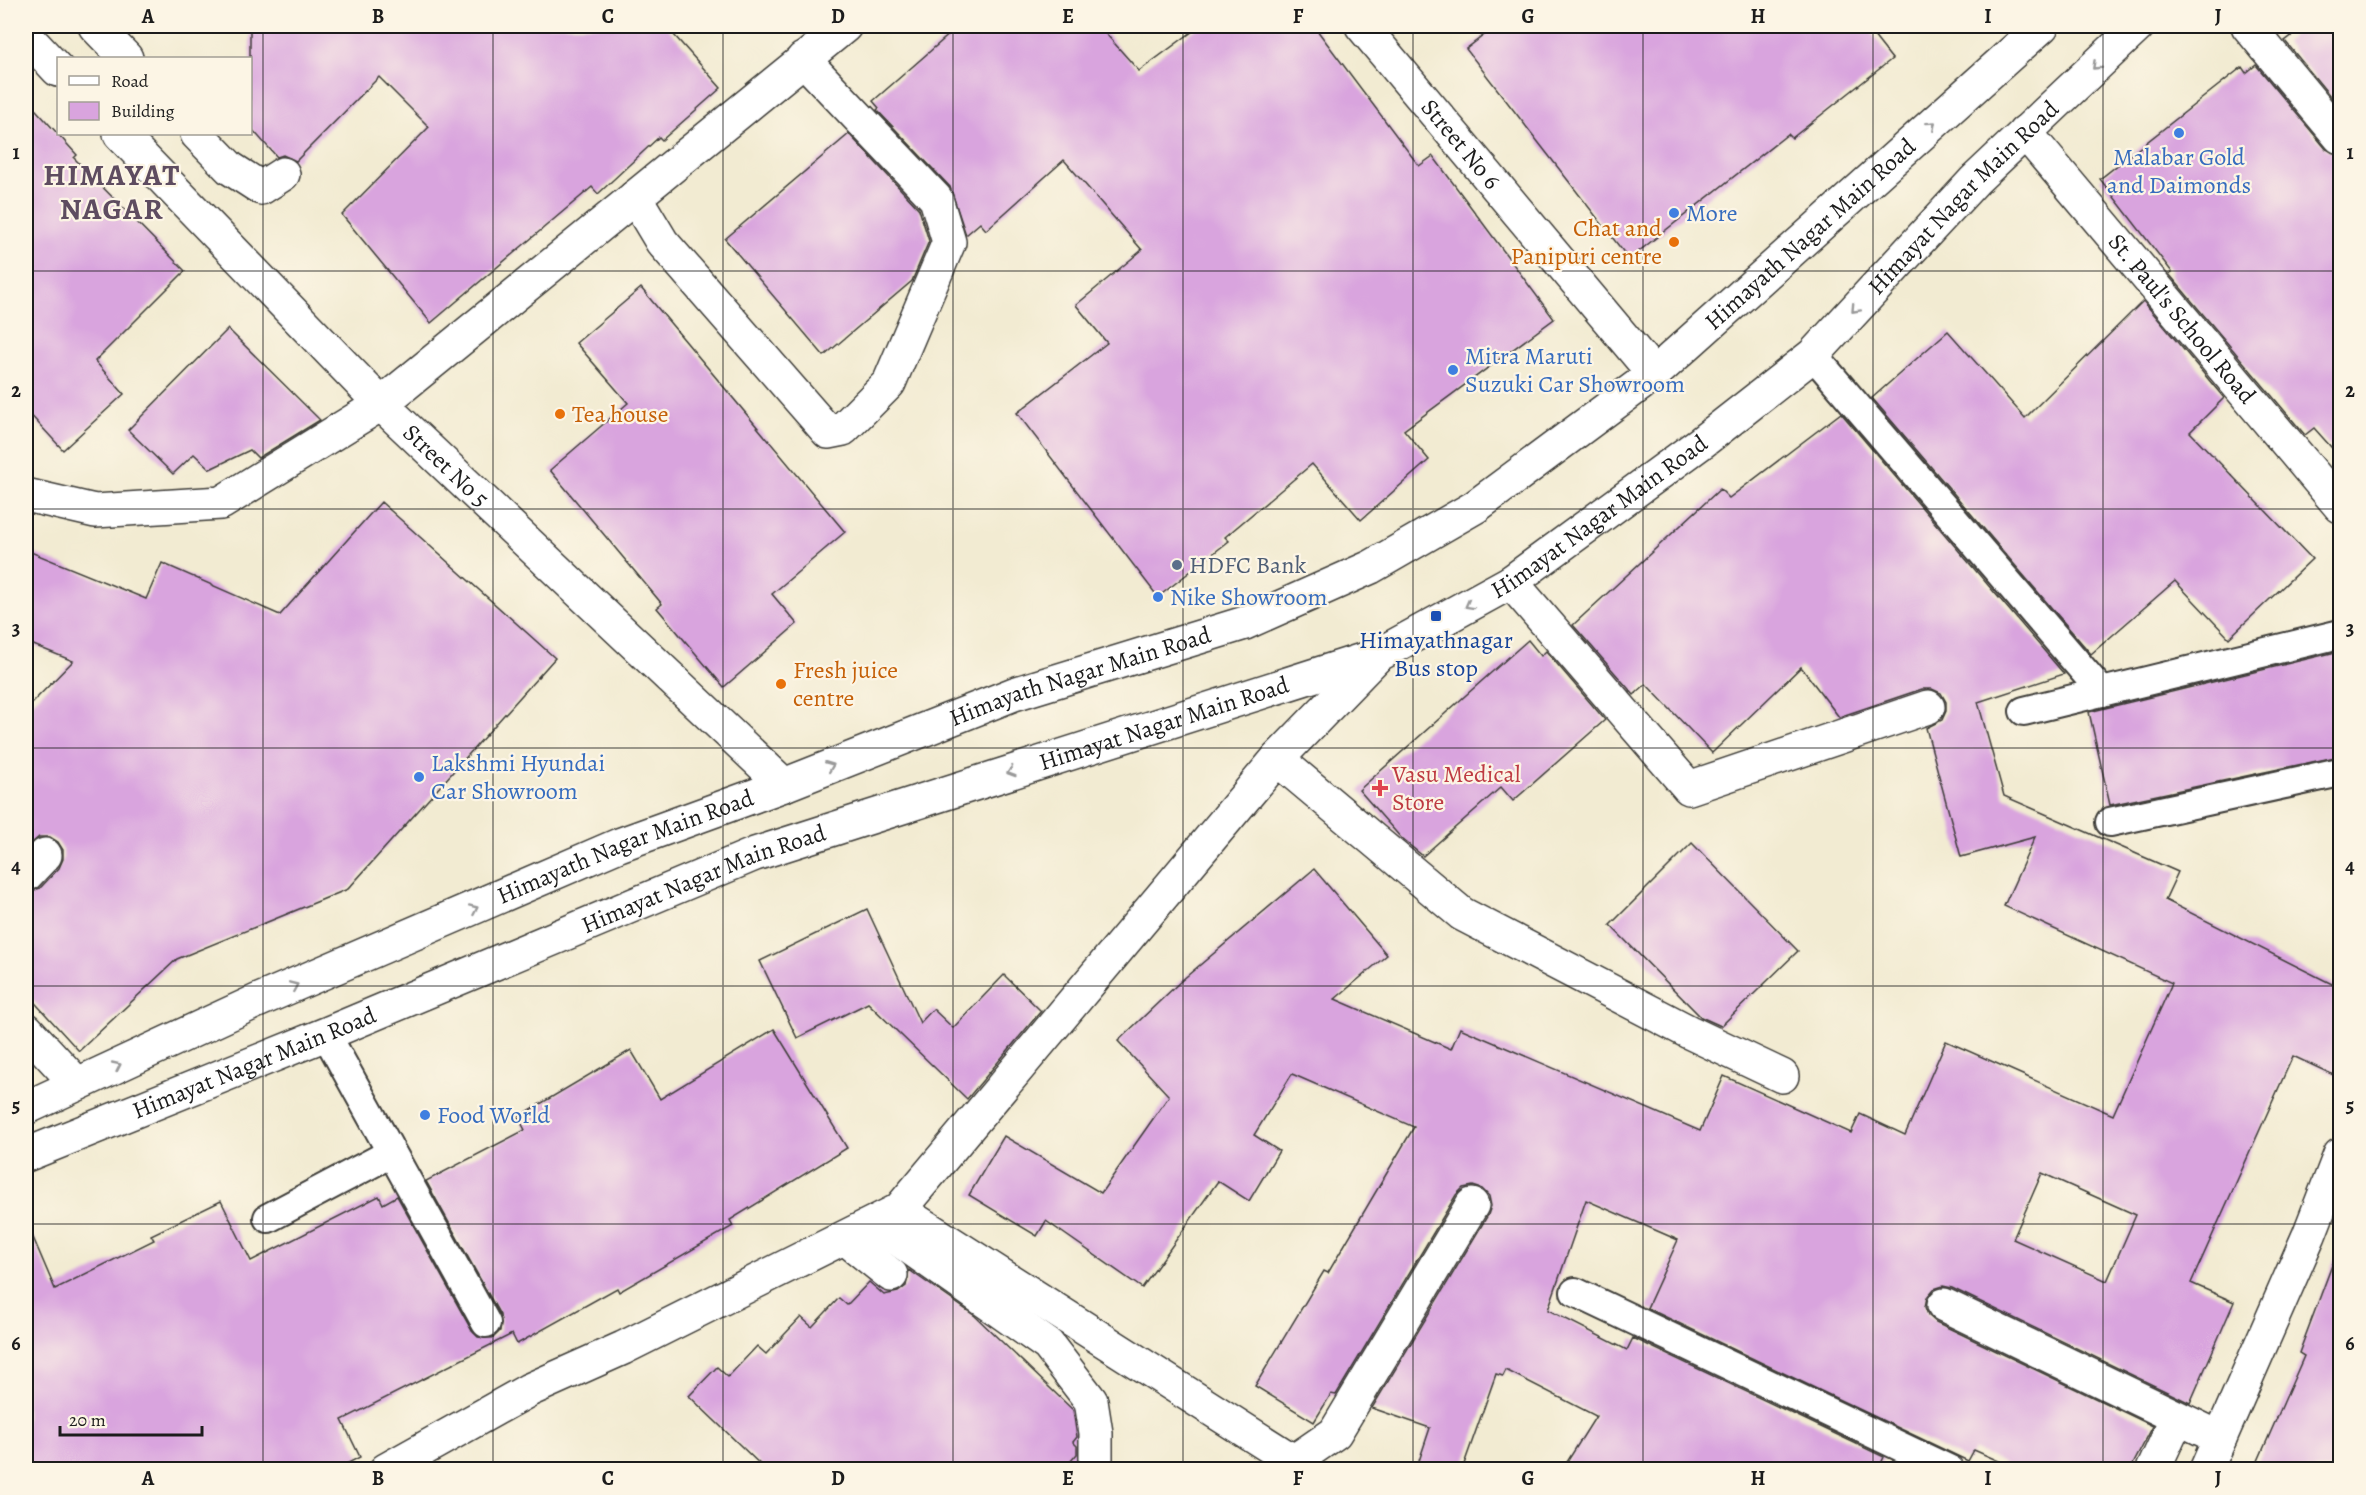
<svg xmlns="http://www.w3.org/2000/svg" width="2366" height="1495" font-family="Alegreya,serif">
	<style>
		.building { fill: #d9a4de; fill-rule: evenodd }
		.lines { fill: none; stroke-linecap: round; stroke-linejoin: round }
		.lane-casing { stroke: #3c3b37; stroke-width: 32 }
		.street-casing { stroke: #3c3b37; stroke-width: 36 }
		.primary-casing { stroke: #3c3b37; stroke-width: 36 }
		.lane { stroke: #fff; stroke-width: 28 }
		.street { stroke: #fff; stroke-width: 33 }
		.primary { stroke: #fff; stroke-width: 33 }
		.oneway { stroke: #999 }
		.grid { fill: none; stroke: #1c1c1c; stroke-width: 1.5; stroke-opacity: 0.55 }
		.shop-dot { fill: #3f7fe0; stroke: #fcf5e5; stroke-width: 2 }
		.food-dot { fill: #e8710a; stroke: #fcf5e5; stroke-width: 2 }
		.service-dot { fill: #5c6f8a; stroke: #fcf5e5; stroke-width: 2 }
		.transit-dot { fill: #1a4fb4; stroke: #fcf5e5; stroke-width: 2 }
		.health-dot { fill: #e0444e; stroke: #fcf5e5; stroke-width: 2 }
		.labels { text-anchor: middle; stroke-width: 4.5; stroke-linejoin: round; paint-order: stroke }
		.street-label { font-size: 24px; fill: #1c1c1c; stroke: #fcf5e5 }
		.shop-label { font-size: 24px; fill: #366cbe; stroke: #fcf5e5; text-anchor: start }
		.food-label { font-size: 24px; fill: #c56008; stroke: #fcf5e5; text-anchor: start }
		.service-label { font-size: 24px; fill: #4e5e75; stroke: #fcf5e5; text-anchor: start }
		.transit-label { font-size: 24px; fill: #164399; stroke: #fcf5e5 }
		.health-label { font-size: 24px; fill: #be3a42; stroke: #fcf5e5; text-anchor: start }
		.district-label { font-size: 30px; font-weight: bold; letter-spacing: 1.5px; fill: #5e4c60; stroke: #fcf5e5 }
		.neatline { fill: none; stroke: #1c1c1c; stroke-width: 2 }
		.grid-label { font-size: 20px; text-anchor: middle; font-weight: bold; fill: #1c1c1c }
	</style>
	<rect width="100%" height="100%" fill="#fcf5e5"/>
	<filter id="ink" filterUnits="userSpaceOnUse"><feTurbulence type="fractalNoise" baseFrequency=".0167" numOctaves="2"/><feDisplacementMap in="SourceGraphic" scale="12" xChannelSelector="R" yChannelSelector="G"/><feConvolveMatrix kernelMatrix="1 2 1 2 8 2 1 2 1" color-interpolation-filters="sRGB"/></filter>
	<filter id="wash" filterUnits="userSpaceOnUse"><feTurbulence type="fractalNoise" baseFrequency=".008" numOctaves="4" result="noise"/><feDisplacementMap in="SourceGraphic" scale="24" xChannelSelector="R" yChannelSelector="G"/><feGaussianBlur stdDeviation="1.35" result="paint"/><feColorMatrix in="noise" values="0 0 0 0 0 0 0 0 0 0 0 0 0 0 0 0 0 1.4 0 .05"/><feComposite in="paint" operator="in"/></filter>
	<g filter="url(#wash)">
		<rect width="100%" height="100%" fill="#f2ebd2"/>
		<g id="blocks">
			<g class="building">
				<path d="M250,26H666L721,88L662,140L659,137L598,194L592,187L431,323L342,215L429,127L379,77L296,161L283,155L277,157L250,127Z"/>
				<path d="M959,26H1099L1139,71L1200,26H1314L1419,166L1433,156L1554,319L1404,430L1429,460L1361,520L1312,464L1225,537L1229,541L1158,597L1017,413L1107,343L1076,305L1142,250L1064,160L986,230L980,223L966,235L950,187L877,110L879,108L873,101Z"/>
				<path d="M1496,26H1866L1892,59L1792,138L1788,134L1629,259L1466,49Z"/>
				<path d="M2305,26H2340V108L2285,41Z"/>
				<path d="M2256,65L2326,149L2340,155V457L2314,428L2305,435L2169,274L2172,272L2100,179L2242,67L2246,73Z"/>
				<path d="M26,99L77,155L74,158L185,271L95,361L124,394L63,450L26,410Z"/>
				<path d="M849,134L919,209L929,241L912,281L824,356L725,239Z"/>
				<path d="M641,288L845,532L772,594L797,624L724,687L657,608L662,604L550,470L628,403L576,343Z"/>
				<path d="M2143,301L2224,398L2190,432L2312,559L2229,638L2175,581L2091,654L1872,398L1948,331L2025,418Z"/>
				<path d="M228,329L320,420L258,458L250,450L210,469L194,454L173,474L128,430Z"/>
				<path d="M1841,413L2064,674L1978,702L2004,796L2178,872L2165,900L2340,988V1078L2293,1056L2191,1283L2234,1302L2190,1403L1952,1288L1943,1286L1934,1289L1927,1297L1925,1307L1928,1315L1936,1322L2153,1426L2130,1470H2019L1974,1450L1968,1461L1647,1308L1678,1240L1586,1200L1548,1310L1627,1350L1633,1338L1884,1457L1878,1470H1562L1596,1416L1506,1370L1503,1376L1496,1374L1462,1470H1416L1430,1428L1372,1408L1488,1215L1491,1206L1489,1196L1482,1189L1473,1186L1463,1188L1456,1195L1336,1395L1331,1394L1314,1422L1255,1386L1324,1271L1328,1273L1414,1127L1292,1074L1254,1135L1279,1151L1249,1201L1218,1181L1142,1288L1046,1221L1037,1236L969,1195L1004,1136L1101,1193L1169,1096L1118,1041L1181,981L1314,869L1387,955L1335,999L1451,1049L1460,1028L1700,1131L1724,1076L1851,1133L1860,1114L1905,1135L1946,1041L2113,1115L2172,983L2004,906L2035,837L1961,857L1926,728L1942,720L1946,711V702L1941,693L1932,689H1922L1839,717L1801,667L1712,753L1646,684L1634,695L1573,625L1720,489L1729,498ZM2042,1173L2136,1215L2107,1281L2013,1239Z"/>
				<path d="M381,502L555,658L348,889L177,959L79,1051L26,993V893L40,888L59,868L63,859V850L58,842L50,837H39L26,848V709L73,661L26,642V550L146,599L162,563L280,615Z"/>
				<path d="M1528,640L1541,656L1546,651L1605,720L1513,801L1501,787L1423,856L1402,839L1359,790Z"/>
				<path d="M2340,651V756L2110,805L2089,712Z"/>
				<path d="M1692,843L1798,951L1721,1026L1701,1017L1610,925Z"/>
				<path d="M867,909L920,1023L933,1009L953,1028L1004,975L1041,1011L967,1099L868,1003L797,1038L760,961Z"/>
				<path d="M774,1029L847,1148L730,1220L733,1226L619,1292L617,1288L517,1344L512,1334L342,1420L360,1457L335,1470H26V1221L55,1289L154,1240L151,1235L221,1201L251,1261L379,1196L383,1204L397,1196L472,1331L478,1337L493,1338L500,1331V1315L426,1181L525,1130L518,1117L631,1050L660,1099Z"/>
				<path d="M2337,1252L2340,1253V1470H2254L2304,1356L2299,1353Z"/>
				<path d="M909,1270L975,1316L1073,1410L1077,1437L1073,1442L1077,1446V1454L1063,1470H766L689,1396L717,1367L728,1377L757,1346L766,1354L801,1317L812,1327L839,1298L847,1305L869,1282L884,1295L898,1292L906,1286Z"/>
			</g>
		</g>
	</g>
	<g filter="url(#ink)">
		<use href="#blocks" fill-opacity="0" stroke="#3c3b37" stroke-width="1.5"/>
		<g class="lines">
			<g class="lane-casing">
				<g id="lane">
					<path d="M1813,355L2102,692"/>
					<path d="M2024,711L2340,634"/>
					<path d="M2110,822L2340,772"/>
					<path d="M326,1034L486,1323"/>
					<path d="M268,1218L391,1153"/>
					<path d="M1575,1292L1950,1470"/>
				</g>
			</g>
			<g class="street-casing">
				<g id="street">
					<path d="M95,26L126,58"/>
					<path id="s1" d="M1362,26L1654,374"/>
					<path d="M2248,26L2340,137"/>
					<path d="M26,36L58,70"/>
					<path id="s2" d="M2025,132L2340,506"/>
					<path id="s3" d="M120,134L381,404L784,785"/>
					<path d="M197,134L230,168L261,188L283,174"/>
					<path d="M635,197L662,242L828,432L843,429L889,383L949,242L936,199L803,59"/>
					<path d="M26,495L95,511L221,503L381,404L845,26"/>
					<path d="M1511,582L1689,788L1928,707"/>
					<path d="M1277,759L1462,914L1689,1032L1782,1076"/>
					<path d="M26,875L45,855"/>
					<path d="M26,1029L77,1084"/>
					<path d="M899,1210L1307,1470"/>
					<path d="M875,1223L1048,1345L1091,1401L1096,1433V1470"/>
					<path d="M845,1238L891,1275"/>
					<path d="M1944,1305L2220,1438"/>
					<path d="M1293,1462L1335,1433L1472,1205"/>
					<path d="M386,1470L529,1390L623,1348L899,1210L1277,759L1378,655"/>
					<path d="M2153,1470L2177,1418"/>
					<path d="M2206,1470L2309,1235L2340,1155"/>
				</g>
			</g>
			<g class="primary-casing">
				<g id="primary">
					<path id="s4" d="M26,1108L257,1001L619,845L784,785L1014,694L1245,623L1371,567L1475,507L1654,374L2042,26"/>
					<path id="s5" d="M26,1155L326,1034L755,854L1378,655L1511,582L1702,442L1813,355L1975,180L2138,26"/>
				</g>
			</g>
			<use href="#lane" class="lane"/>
			<use href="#street" class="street"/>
			<use href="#primary" class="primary"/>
		</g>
		<defs><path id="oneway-chevron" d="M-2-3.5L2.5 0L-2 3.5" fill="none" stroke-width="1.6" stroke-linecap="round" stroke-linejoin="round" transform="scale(1.5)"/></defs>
		<g class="oneway">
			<use href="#oneway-chevron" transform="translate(2096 66) rotate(137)"/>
			<use href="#oneway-chevron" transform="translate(1932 125) rotate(-42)"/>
			<use href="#oneway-chevron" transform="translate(1855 309) rotate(133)"/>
			<use href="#oneway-chevron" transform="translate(1469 605) rotate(151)"/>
			<use href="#oneway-chevron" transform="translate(830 766) rotate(-22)"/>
			<use href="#oneway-chevron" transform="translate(1011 772) rotate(162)"/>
			<use href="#oneway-chevron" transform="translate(474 909) rotate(-24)"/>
			<use href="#oneway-chevron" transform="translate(294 986) rotate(-23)"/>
			<use href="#oneway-chevron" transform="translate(117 1066) rotate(-25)"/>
		</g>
	</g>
	<path class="grid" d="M263,26V1470M493,26V1470M723,26V1470M953,26V1470M1183,26V1470M1413,26V1470M1643,26V1470M1873,26V1470M2103,26V1470M26,271H2340M26,509H2340M26,748H2340M26,986H2340M26,1224H2340"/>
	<g class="shop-dot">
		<circle cx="2179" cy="133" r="6"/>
		<circle cx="1674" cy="213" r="6"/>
		<circle cx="1453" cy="370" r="6"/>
		<circle cx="1158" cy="597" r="6"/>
		<circle cx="419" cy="777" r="6"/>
		<circle cx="425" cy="1115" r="6"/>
	</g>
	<g class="food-dot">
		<circle cx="1674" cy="242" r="6"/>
		<circle cx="560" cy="414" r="6"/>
		<circle cx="781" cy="684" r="6"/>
	</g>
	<circle class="service-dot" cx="1177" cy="565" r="6"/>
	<rect class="transit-dot" x="1430" y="610" width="12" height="12" rx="3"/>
	<path class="health-dot" d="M1377 779h6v6h6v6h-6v6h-6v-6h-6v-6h6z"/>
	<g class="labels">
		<g class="street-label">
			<text dy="8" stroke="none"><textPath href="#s1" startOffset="154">Street No 6</textPath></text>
			<text dy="8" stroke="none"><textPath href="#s5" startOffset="2190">Himayat Nagar Main Road</textPath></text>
			<text dy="8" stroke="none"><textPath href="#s4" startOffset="2004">Himayath Nagar Main Road</textPath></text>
			<text dy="8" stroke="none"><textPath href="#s2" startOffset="244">St. Paul's School Road</textPath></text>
			<text dy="8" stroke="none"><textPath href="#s3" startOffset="465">Street No 5</textPath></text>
			<text dy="8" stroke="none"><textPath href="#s5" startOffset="1704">Himayat Nagar Main Road</textPath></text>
			<text dy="8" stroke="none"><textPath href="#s4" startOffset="1140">Himayath Nagar Main Road</textPath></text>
			<text dy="8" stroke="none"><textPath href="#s5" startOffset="1218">Himayat Nagar Main Road</textPath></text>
			<text dy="8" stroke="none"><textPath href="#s4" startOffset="654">Himayath Nagar Main Road</textPath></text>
			<text dy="8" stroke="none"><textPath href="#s5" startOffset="732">Himayat Nagar Main Road</textPath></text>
			<text dy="8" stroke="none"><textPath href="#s5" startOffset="246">Himayat Nagar Main Road</textPath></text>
		</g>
		<g class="shop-label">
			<text x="2179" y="165" text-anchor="middle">Malabar Gold<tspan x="2179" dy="28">and Daimonds</tspan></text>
			<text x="1686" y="221">More</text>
			<text x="1465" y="364">Mitra Maruti<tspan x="1465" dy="28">Suzuki Car Showroom</tspan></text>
			<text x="1170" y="605">Nike Showroom</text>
			<text x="431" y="771">Lakshmi Hyundai<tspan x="431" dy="28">Car Showroom</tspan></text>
			<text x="437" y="1123">Food World</text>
		</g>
		<g class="food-label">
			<text x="1662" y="236" text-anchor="end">Chat and<tspan x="1662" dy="28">Panipuri centre</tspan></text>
			<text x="572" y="422">Tea house</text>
			<text x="793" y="678">Fresh juice<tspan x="793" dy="28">centre</tspan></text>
		</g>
		<g class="service-label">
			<text x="1189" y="573">HDFC Bank</text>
		</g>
		<g class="transit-label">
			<text x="1436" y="648">Himayathnagar<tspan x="1436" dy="28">Bus stop</tspan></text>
		</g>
		<g class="health-label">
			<text x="1392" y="782">Vasu Medical<tspan x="1392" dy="28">Store</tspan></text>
		</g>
		<g class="district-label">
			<text x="112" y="185">HIMAYAT<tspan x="112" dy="34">NAGAR</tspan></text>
		</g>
	</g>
	<rect width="2366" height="1495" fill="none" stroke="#fcf5e5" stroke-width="66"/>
	<rect x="57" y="57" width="195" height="78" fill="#fcf5e5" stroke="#a29e95" stroke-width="1.5"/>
	<rect x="69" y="76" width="30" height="9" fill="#ffffff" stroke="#a29e95" stroke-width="1.5"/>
	<text x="111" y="87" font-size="18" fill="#1c1c1c">Road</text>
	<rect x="69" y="102" width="30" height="18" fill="#d9a4de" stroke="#a29e95" stroke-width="1.5"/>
	<text x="111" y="117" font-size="18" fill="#1c1c1c">Building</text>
	<path d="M60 1426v9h142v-9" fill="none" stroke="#1c1c1c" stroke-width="3"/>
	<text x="69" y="1426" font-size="18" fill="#1c1c1c" stroke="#fcf5e5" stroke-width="4.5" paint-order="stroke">20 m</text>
	<rect x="33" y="33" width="2300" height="1429" class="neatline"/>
	<g class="grid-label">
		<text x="148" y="23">A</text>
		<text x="378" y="23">B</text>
		<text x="608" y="23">C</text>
		<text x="838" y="23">D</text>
		<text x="1068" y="23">E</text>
		<text x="1298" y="23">F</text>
		<text x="1528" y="23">G</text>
		<text x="1758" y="23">H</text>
		<text x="1988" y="23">I</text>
		<text x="2218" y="23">J</text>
		<text x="16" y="159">1</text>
		<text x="2350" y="159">1</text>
		<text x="16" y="397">2</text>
		<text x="2350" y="397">2</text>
		<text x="16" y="635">3</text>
		<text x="2350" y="635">3</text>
		<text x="16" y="873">4</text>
		<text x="2350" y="873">4</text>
		<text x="16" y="1112">5</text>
		<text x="2350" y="1112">5</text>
		<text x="16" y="1350">6</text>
		<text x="2350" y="1350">6</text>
		<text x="148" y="1485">A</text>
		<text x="378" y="1485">B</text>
		<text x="608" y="1485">C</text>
		<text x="838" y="1485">D</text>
		<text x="1068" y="1485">E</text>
		<text x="1298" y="1485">F</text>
		<text x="1528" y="1485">G</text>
		<text x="1758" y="1485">H</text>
		<text x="1988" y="1485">I</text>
		<text x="2218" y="1485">J</text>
	</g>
</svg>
